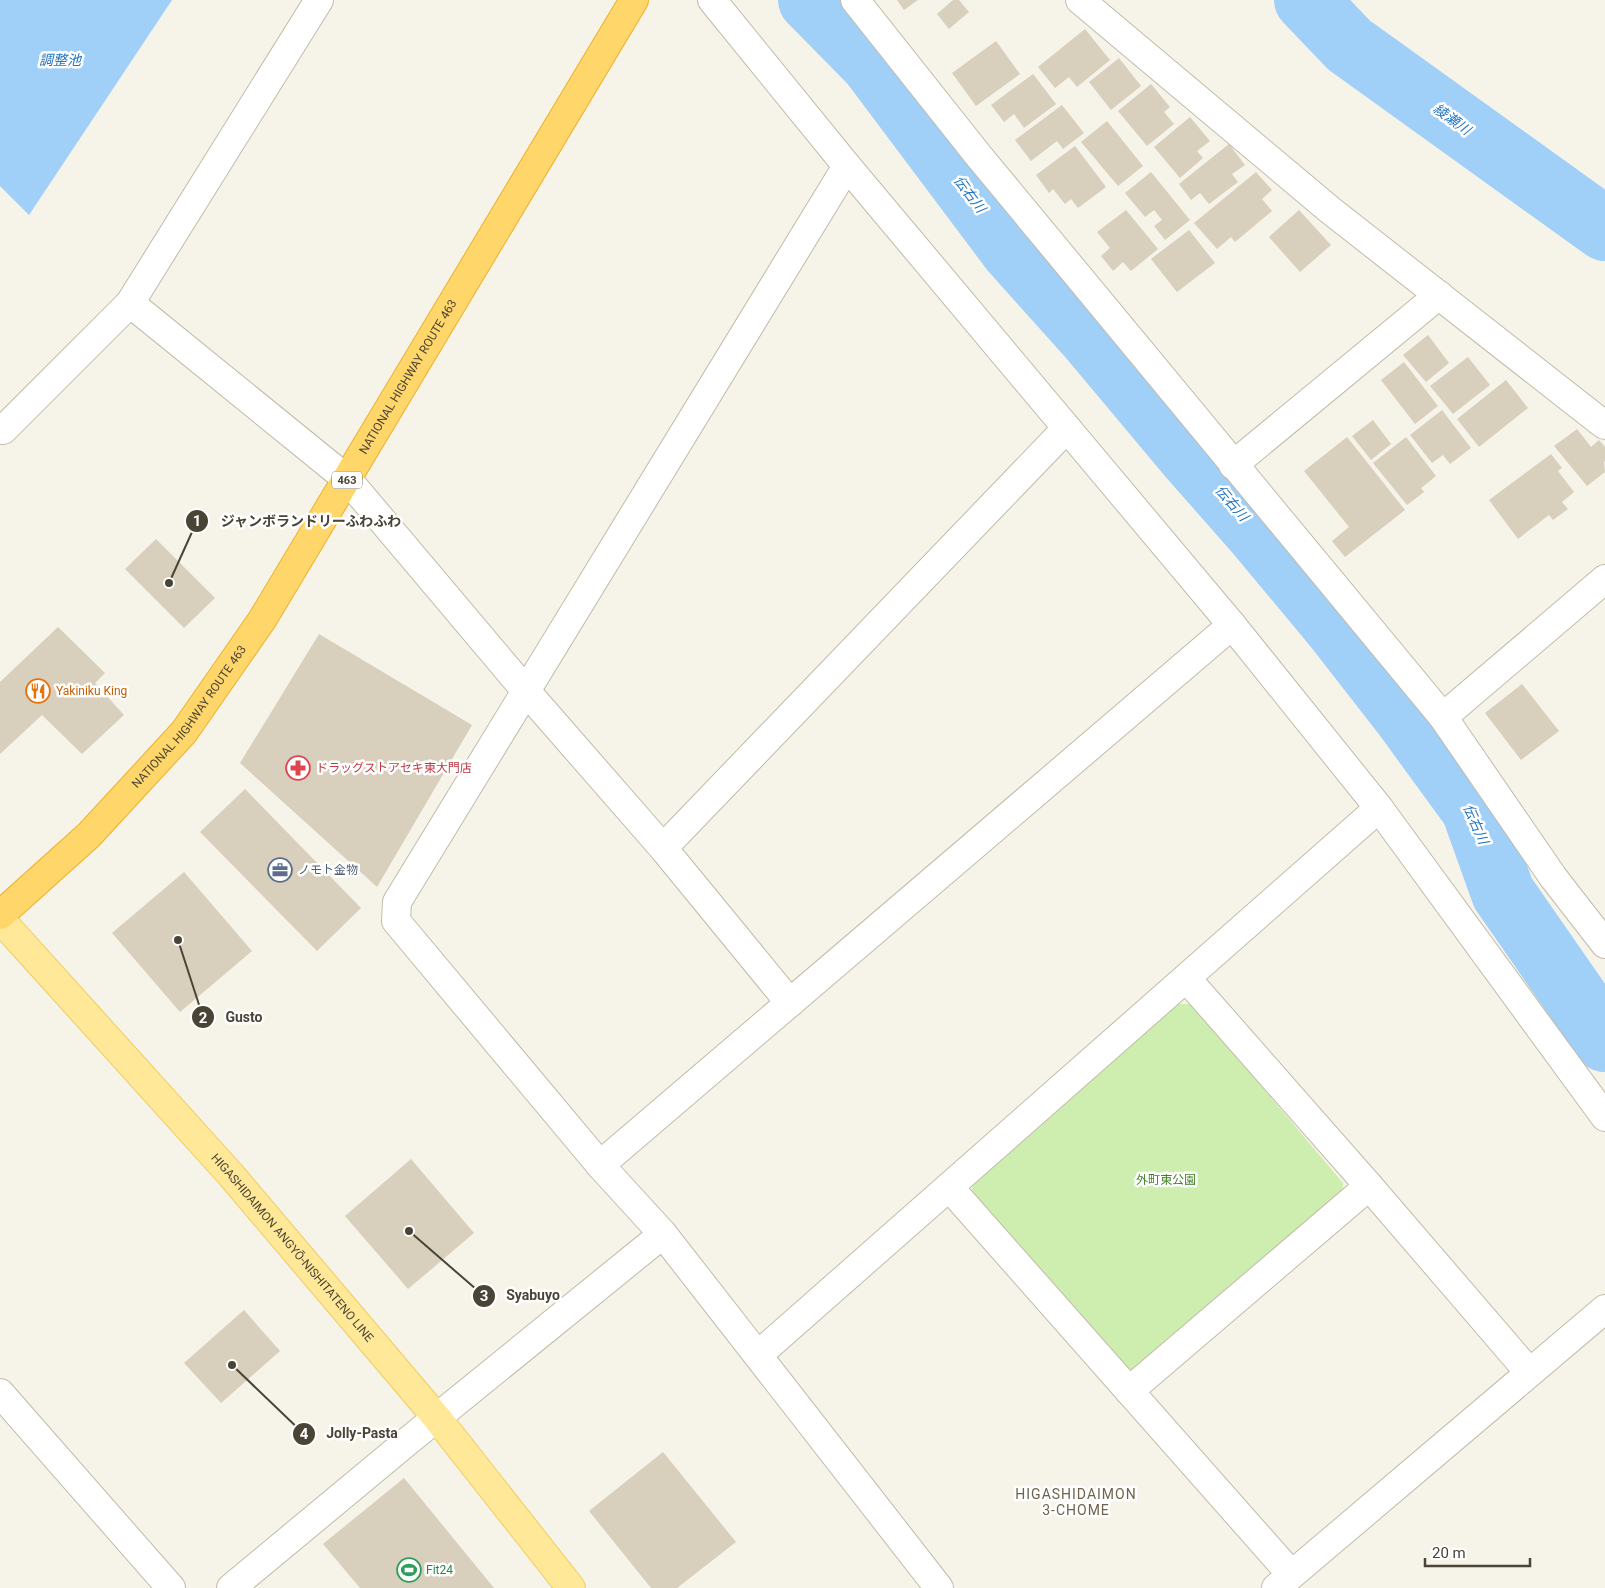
<svg xmlns="http://www.w3.org/2000/svg" width="1605" height="1588" font-family="Roboto,'Noto Sans JP',sans-serif">
	<style>
		.green { fill: #cdeeae }
		.water { fill: #a0cff8 }
		.lines { fill: none; stroke-linecap: round; stroke-linejoin: round }
		.river { stroke: #a0cff8; stroke-width: 64 }
		.building { fill: #d9cfbd }
		.minor-casing { stroke: #c2bbaa; stroke-width: 30 }
		.major-casing { stroke: #f0cc5d; stroke-width: 30 }
		.highway-casing { stroke: #edb12b; stroke-width: 30 }
		.minor { stroke: #fff; stroke-width: 28 }
		.major { stroke: #ffe898; stroke-width: 28 }
		.highway { stroke: #ffd66a; stroke-width: 28 }
		.labels { text-anchor: middle; stroke-width: 5; stroke-linejoin: round; paint-order: stroke }
		.shield { fill: #fff; stroke: #807c72; stroke-width: 1 }
		.shield-label { font-size: 11px; font-weight: bold; fill: #4a4436 }
		.street-label { font-size: 12px; fill: #4a4436; stroke: #fff }
		.food-label { font-size: 12px; fill: #c56008; stroke: #fff; text-anchor: start }
		.health-label { font-size: 12px; fill: #be3a42; stroke: #fff; text-anchor: start }
		.service-label { font-size: 12px; fill: #4e5e75; stroke: #fff; text-anchor: start }
		.park-label { font-size: 12px; fill: #418322; stroke: #fff }
		.leisure-label { font-size: 12px; fill: #27864d; stroke: #fff; text-anchor: start }
		.water-label { font-size: 14px; font-style: italic; fill: #2376c2; stroke: #fff }
		.neighbourhood-label { font-size: 14px; letter-spacing: 1px; fill: #6e634c; stroke: #fff }
		.leader { fill: none; stroke: #4a4436; stroke-width: 2 }
		.callout-dot { fill: #4a4436; stroke: #fff; stroke-width: 2 }
		.mark-label { font-size: 15px; text-anchor: middle; font-weight: bold; fill: #fff }
		.callout-label { font-size: 14px; text-anchor: middle; font-weight: bold; fill: #4a4436; stroke: #fff; stroke-width: 5; stroke-linejoin: round; paint-order: stroke }
	</style>
	<rect width="100%" height="100%" fill="#f6f3e9"/>
	<path class="green" d="M1176,1004H1192L1343,1183L1342,1199L1136,1374L1126,1373L972,1193L973,1176Z"/>
	<path class="water" d="M0,0H172L29,215L0,186Z"/>
	<g class="lines">
		<g class="river">
			<path d="M810,0L872,63L1013,251L1091,338L1189,455L1256,531L1336,627L1403,713L1473,809L1503,893L1605,1040"/>
			<path d="M1306,0L1349,45L1605,229"/>
		</g>
	</g>
	<g class="building">
		<path d="M897,0H918L904,10Z"/>
		<path d="M953,0H959L969,12L949,29L937,14Z"/>
		<path d="M1085,29L1110,60L1077,87L1069,77L1055,88L1038,67Z"/>
		<path d="M996,41L1020,74L976,106L952,73Z"/>
		<path d="M1119,58L1141,86L1111,110L1089,82Z"/>
		<path d="M1033,74L1056,104L1024,128L1014,114L1004,122L991,105Z"/>
		<path d="M1151,84L1170,107L1164,112L1174,124L1147,146L1118,111Z"/>
		<path d="M1062,105L1084,133L1063,149L1057,141L1031,161L1015,140Z"/>
		<path d="M1190,117L1210,141L1197,151L1203,158L1180,178L1154,147Z"/>
		<path d="M1107,121L1143,166L1118,186L1081,142Z"/>
		<path d="M1229,144L1245,165L1232,174L1238,182L1209,204L1200,193L1191,200L1179,184Z"/>
		<path d="M1075,146L1106,187L1078,208L1071,199L1065,204L1053,189L1049,193L1036,175Z"/>
		<path d="M1151,172L1190,220L1165,240L1154,226L1162,220L1154,210L1145,217L1125,193Z"/>
		<path d="M1256,172L1272,190L1262,199L1272,211L1235,242L1231,237L1217,249L1194,223Z"/>
		<path d="M1126,210L1158,249L1131,271L1123,262L1113,271L1101,256L1110,248L1097,232Z"/>
		<path d="M1299,210L1331,245L1300,272L1269,237Z"/>
		<path d="M1189,230L1215,263L1177,292L1151,259Z"/>
		<path d="M1428,335L1449,363L1426,382L1403,355Z"/>
		<path d="M1468,357L1490,385L1453,414L1430,386Z"/>
		<path d="M1404,362L1438,406L1415,424L1381,380Z"/>
		<path d="M1506,380L1528,408L1479,447L1457,419Z"/>
		<path d="M1442,410L1471,448L1450,464L1443,455L1432,463L1410,435Z"/>
		<path d="M1373,420L1391,444L1371,460L1352,436Z"/>
		<path d="M1577,429L1591,447L1599,440L1605,447V461L1604,462L1605,472L1587,486L1554,446Z"/>
		<path d="M1347,437L1405,510L1345,557L1332,541L1349,527L1304,471Z"/>
		<path d="M1406,437L1436,476L1421,488L1424,492L1407,505L1373,463Z"/>
		<path d="M1551,454L1562,468L1558,471L1574,492L1562,502L1568,509L1553,520L1549,515L1518,539L1489,500Z"/>
		<path d="M156,539L215,598L184,628L125,569Z"/>
		<path d="M58,627L105,673L95,683L124,715L82,754L42,715L0,754V682Z"/>
		<path d="M319,634L472,725L377,887L240,763Z"/>
		<path d="M1522,684L1559,731L1521,760L1485,713Z"/>
		<path d="M245,789L361,908L317,951L200,832Z"/>
		<path d="M184,872L252,951L180,1012L112,933Z"/>
		<path d="M411,1159L474,1233L408,1289L345,1216Z"/>
		<path d="M244,1310L280,1351L221,1403L184,1363Z"/>
		<path d="M663,1452L736,1542L677,1588H651L589,1511Z"/>
		<path d="M404,1478L494,1588H360L323,1544Z"/>
	</g>
	<g class="lines">
		<g class="minor-casing">
			<g id="minor">
				<path d="M712,0L847,166L1232,625L1379,808L1605,1117"/>
				<path d="M855,0L978,155L1443,717L1553,877L1605,944"/>
				<path d="M1080,0L1330,210L1598,420L1605,425"/>
				<path d="M847,166L397,902L396,921L600,1165L663,1234L939,1588"/>
				<path d="M130,303L348,480L526,691L663,848L790,1003"/>
				<path d="M0,427L3,430L130,303L319,0"/>
				<path d="M1233,465L1439,295"/>
				<path d="M1443,717L1605,579"/>
				<path d="M663,848L1067,428"/>
				<path d="M1187,979L1369,1186L1529,1372"/>
				<path d="M600,1165L1232,625"/>
				<path d="M949,1187L1291,1574"/>
				<path d="M758,1355L1379,808"/>
				<path d="M1129,1391L1369,1186"/>
				<path d="M0,1393L171,1588"/>
				<path d="M231,1588L408,1441L663,1234"/>
				<path d="M1276,1588L1605,1309"/>
			</g>
		</g>
		<g class="major-casing">
			<g id="major">
				<path id="s1" d="M0,919L231,1175L437,1418L571,1588"/>
			</g>
		</g>
		<g class="highway-casing">
			<g id="highway">
				<path id="s2" d="M0,915L89,835L184,732L262,620L634,0"/>
			</g>
		</g>
		<use href="#minor" class="minor"/>
		<use href="#major" class="major"/>
		<use href="#highway" class="highway"/>
	</g>
	<defs>
		<g id="restaurant-ring" transform="scale(1.25)"><circle r="9.5" fill="#fff" stroke="#e8710a" stroke-width="1.5"/><path d="M-5-6h1v4h1v-4h1v4h1v-4h1v5L-1.5 .5V6h-2V.5L-5-1ZM5-6V6H3V1.5H1.5Q1.5-4 5-6Z" fill="#e8710a"/></g>
		<g id="pharmacy-ring" transform="scale(1.25)"><circle r="9.5" fill="#fff" stroke="#e0444e" stroke-width="1.5"/><path d="M-2-6h4v4h4v4h-4v4h-4v-4h-4v-4h4Z" fill="#e0444e"/></g>
		<g id="office-ring" transform="scale(1.25)"><circle r="9.5" fill="#fff" stroke="#5c6f8a" stroke-width="1.5"/><path d="M-6-3h4V-5.5h4V-3h4V5H-6ZM-1-4.5V-3h2v-1.5ZM-6 0V1H6V0Z" fill="#5c6f8a"/></g>
		<g id="stadium-ring" transform="scale(1.25)"><circle r="9.5" fill="#fff" stroke="#2e9e5b" stroke-width="1.5"/><path d="M0-5a6.5 5 0 1 0 0 10a6.5 5 0 1 0 0-10ZM-3.5-1.8h7v3.6h-7Z" fill="#2e9e5b"/></g>
	</defs>
	<g fill-rule="evenodd">
		<use href="#restaurant-ring" x="38" y="691"/>
		<use href="#pharmacy-ring" x="298" y="768"/>
		<use href="#office-ring" x="280" y="870"/>
		<use href="#stadium-ring" x="409" y="1570"/>
	</g>
	<g class="labels">
		<rect class="shield" x="332" y="471.5" width="30" height="17" rx="4"/>
		<g class="shield-label">
			<text x="347" y="484">463</text>
		</g>
		<g class="street-label">
			<text dy="4" stroke="none"><textPath href="#s2" startOffset="680">NATIONAL HIGHWAY ROUTE 463</textPath></text>
			<text dy="4" stroke="none"><textPath href="#s2" startOffset="275">NATIONAL HIGHWAY ROUTE 463</textPath></text>
			<text dy="4" stroke="none"><textPath href="#s1" startOffset="440">HIGASHIDAIMON ANGYŌ-NISHITATENO LINE</textPath></text>
		</g>
		<g class="food-label">
			<text x="56" y="695">Yakiniku King</text>
		</g>
		<g class="health-label">
			<text x="316" y="772">ドラッグストアセキ東大門店</text>
		</g>
		<g class="service-label">
			<text x="298" y="874">ノモト金物</text>
		</g>
		<g class="park-label">
			<text x="1166" y="1184">外町東公園</text>
		</g>
		<g class="leisure-label">
			<text x="426" y="1574">Fit24</text>
		</g>
		<g class="water-label">
			<text x="60" y="65">調整池</text>
			<text transform="translate(1452 119) rotate(36)" y="5">綾瀬川</text>
			<text transform="translate(970 194) rotate(53)" y="5">伝右川</text>
			<text transform="translate(1232 503) rotate(49)" y="5">伝右川</text>
			<text transform="translate(1476 824) rotate(66)" y="5">伝右川</text>
		</g>
		<g class="neighbourhood-label">
			<text x="1076" y="1499">HIGASHIDAIMON<tspan x="1076" dy="16">3-CHOME</tspan></text>
		</g>
	</g>
	<path class="leader" d="M169 583L197 521M178 940L203 1017M409 1231L484 1296M232 1365L304 1434"/>
	<g class="callout-dot">
		<circle cx="169" cy="583" r="5"/>
		<circle cx="178" cy="940" r="5"/>
		<circle cx="409" cy="1231" r="5"/>
		<circle cx="232" cy="1365" r="5"/>
		<circle cx="197" cy="521" r="12"/>
		<circle cx="203" cy="1017" r="12"/>
		<circle cx="484" cy="1296" r="12"/>
		<circle cx="304" cy="1434" r="12"/>
	</g>
	<g class="mark-label">
		<text x="197" y="526">1</text>
		<text x="203" y="1023">2</text>
		<text x="484" y="1301">3</text>
		<text x="304" y="1439">4</text>
	</g>
	<g class="callout-label">
		<text x="311" y="526">ジャンボランドリーふわふわ</text>
		<text x="244" y="1022">Gusto</text>
		<text x="533" y="1300">Syabuyo</text>
		<text x="362" y="1438">Jolly-Pasta</text>
	</g>
	<path d="M1425 1558v8h105v-8" fill="none" stroke="#4a4436" stroke-width="2.5"/>
	<text x="1432" y="1558" font-size="15" fill="#4a4436" stroke="#ffffff" stroke-width="4" paint-order="stroke">20 m</text>
</svg>
